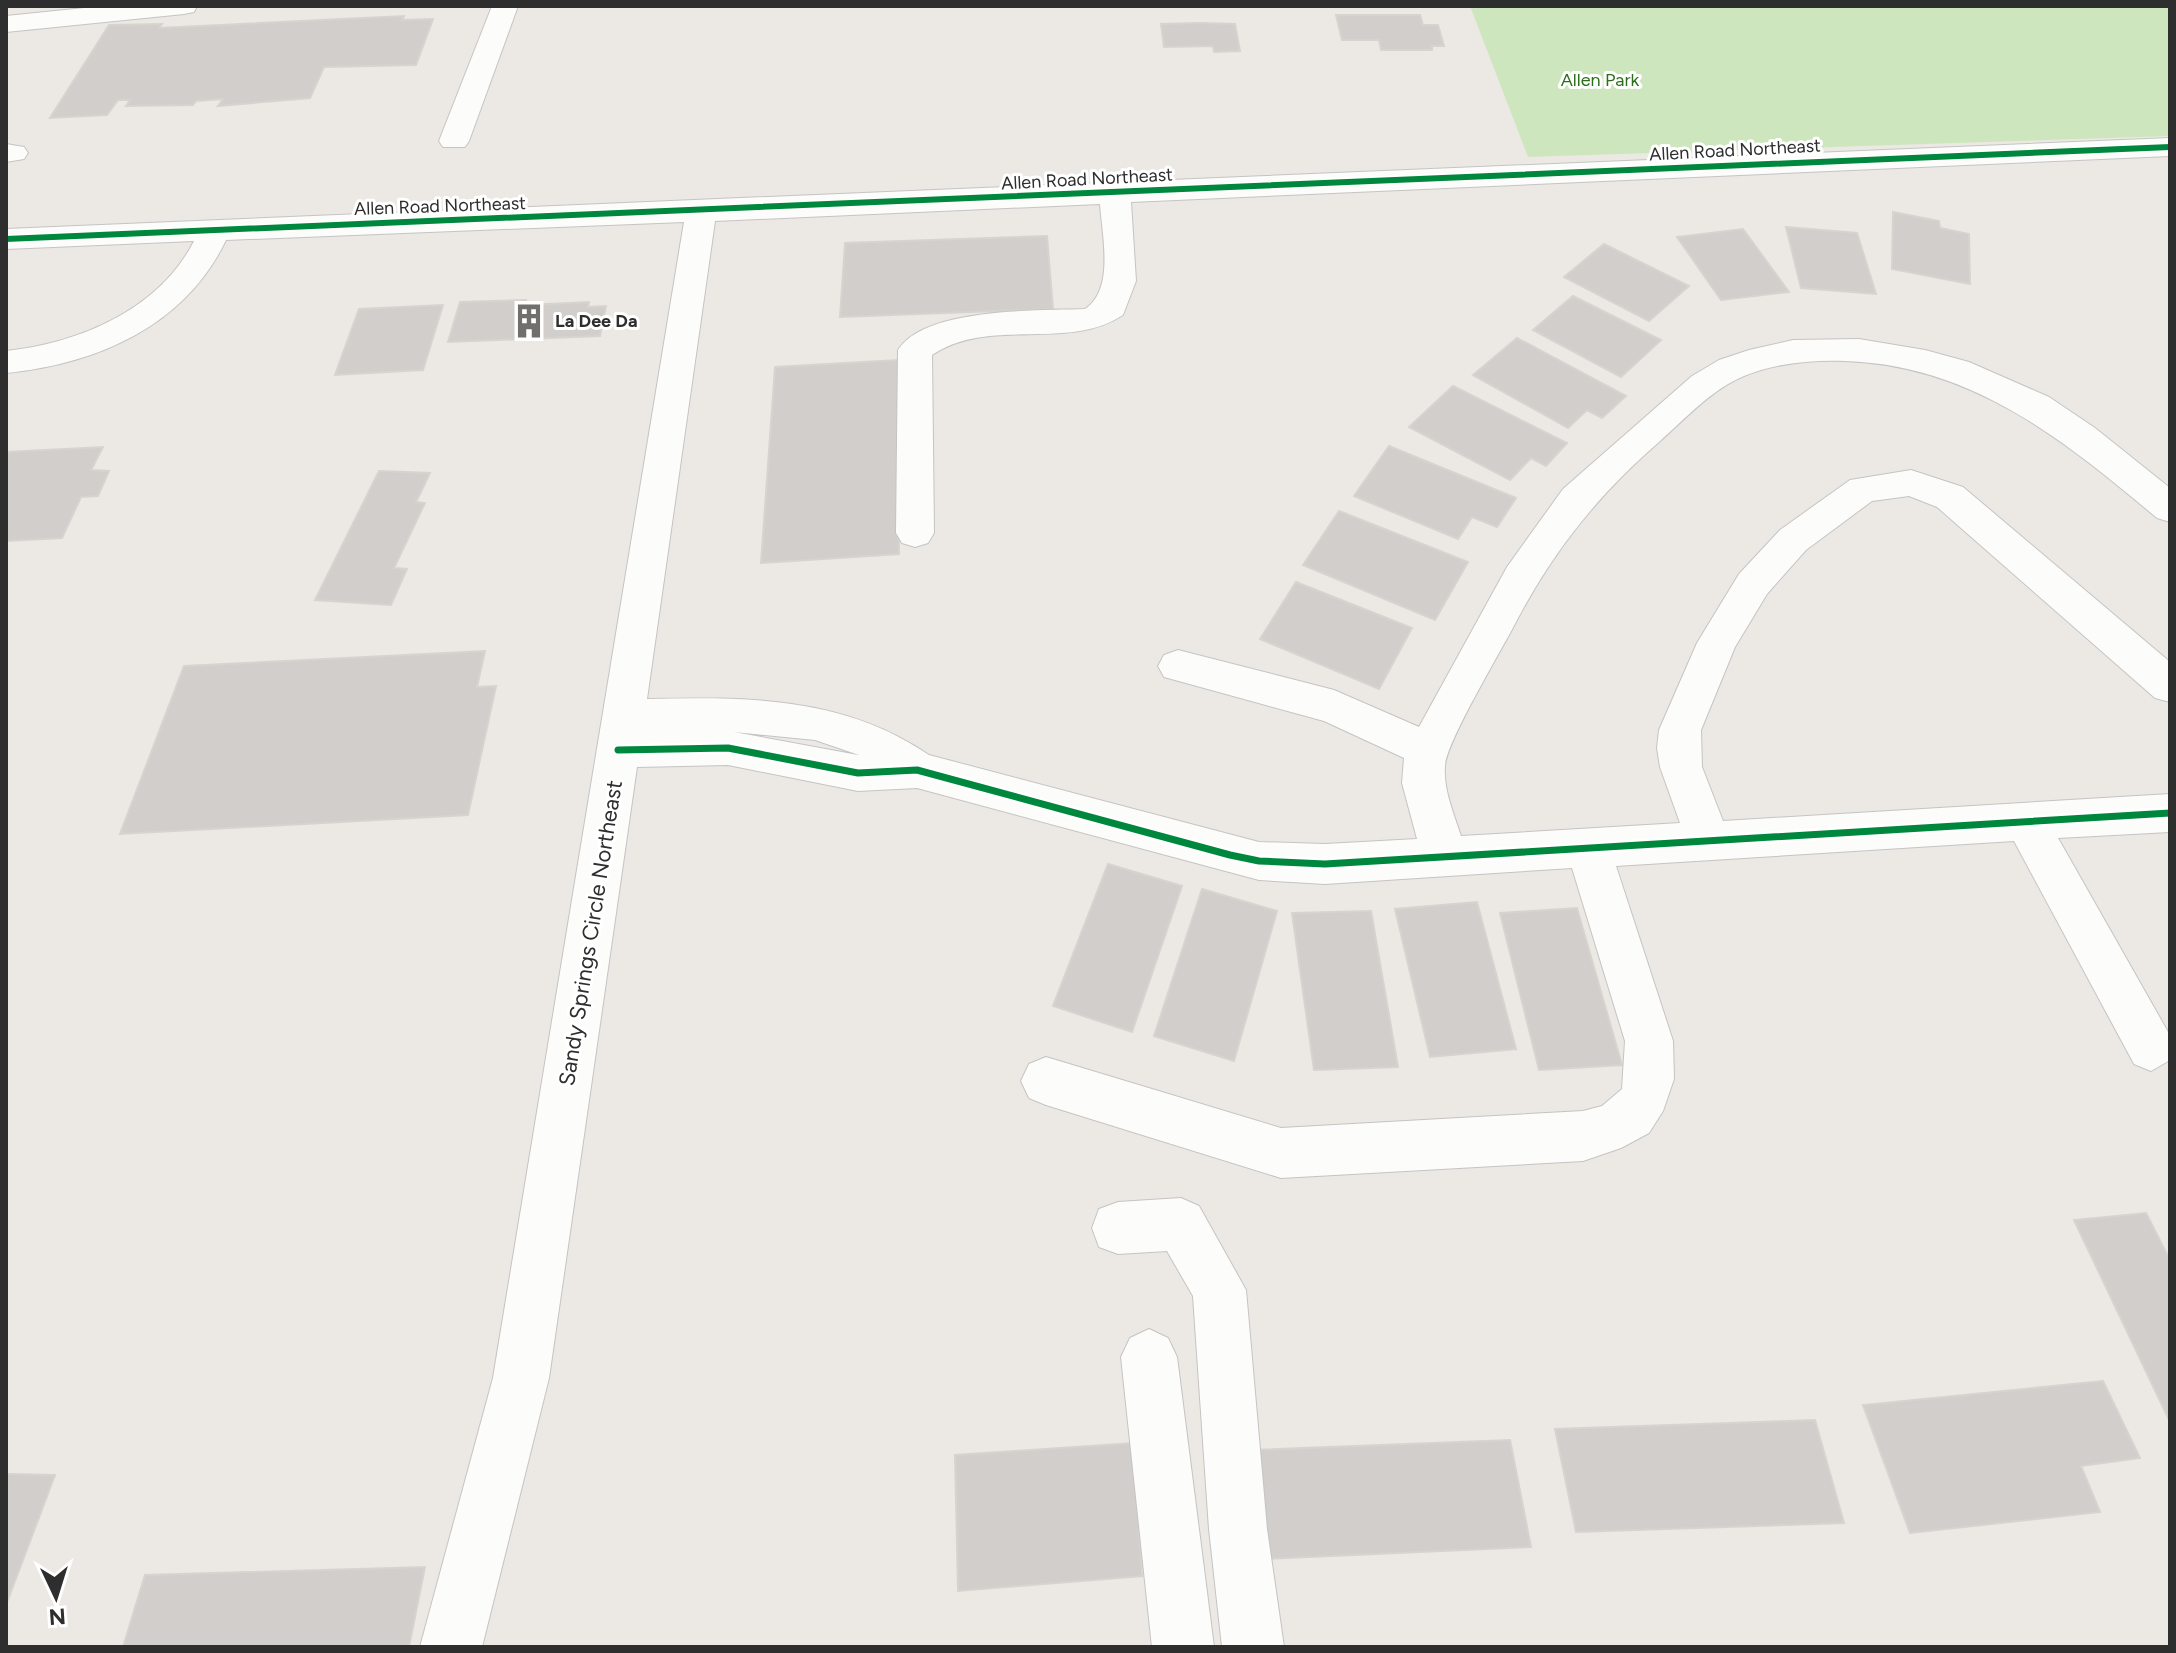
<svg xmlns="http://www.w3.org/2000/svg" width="2176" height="1653" font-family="Figtree,sans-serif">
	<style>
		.green { fill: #cee6be }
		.building { fill: #d1cecb; stroke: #d7d4d0; stroke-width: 2 }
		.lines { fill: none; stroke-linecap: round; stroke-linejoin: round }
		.minor-casing { stroke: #c5c4c5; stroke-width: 2 }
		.minor { fill: #fcfcfb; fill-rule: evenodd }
		.cycleway-far1-casing { stroke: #fff; stroke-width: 9 }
		.cycleway-casing { stroke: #fff; stroke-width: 12 }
		.cycleway-far1 { stroke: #00873e; stroke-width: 6 }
		.cycleway { stroke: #00873e; stroke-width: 7 }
		.labels { text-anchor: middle; stroke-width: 6; stroke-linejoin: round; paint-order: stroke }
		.far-park-label { font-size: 18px; fill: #2c6e1b; stroke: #fff }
		.far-street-label { font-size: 18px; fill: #2e2e2e; stroke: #fff }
		.far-poi-label { font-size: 18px; font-weight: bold; fill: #2e2e2e; stroke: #fff; text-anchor: start }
		.street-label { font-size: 22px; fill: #2e2e2e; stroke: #fff }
	</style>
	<rect width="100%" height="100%" fill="#ece8e4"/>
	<path class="green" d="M1470,6H2170V136L1528,157Z"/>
	<g class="building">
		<path d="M1336,15H1420L1423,25H1438L1444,46H1432V50H1381L1379,40H1342Z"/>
		<path d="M404,16L402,20L433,19L416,65L324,67L310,98L218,106L223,99L196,101L193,105L126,106L130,100H118L107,115L50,118L109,25L162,24L159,28Z"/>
		<path d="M1200,23L1235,24L1240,51L1214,52L1213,46L1164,47L1161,24Z"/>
		<path d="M1893,212L1939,221L1940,228L1969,234L1970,284L1892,269Z"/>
		<path d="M1786,227L1857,233L1876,294L1801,288Z"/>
		<path d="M1743,229L1789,292L1721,300L1677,237Z"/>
		<path d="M1047,236L1053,309L840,317L845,243Z"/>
		<path d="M1604,244L1689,286L1649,321L1564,277Z"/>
		<path d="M1573,296L1661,340L1621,377L1533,330Z"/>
		<path d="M526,300L525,305L589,302L588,307L606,306L600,336L448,342L460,302Z"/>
		<path d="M443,305L423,370L335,375L359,309Z"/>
		<path d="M1517,338L1626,396L1602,418L1587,410L1568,428L1473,375Z"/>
		<path d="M898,360L899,554L761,563L775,367Z"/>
		<path d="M1453,386L1567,443L1546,466L1531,458L1510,480L1409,427Z"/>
		<path d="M1389,446L1516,498L1497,527L1472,517L1458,539L1354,496Z"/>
		<path d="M103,447L91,470L109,471L98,496L81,497L62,538L6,541V452Z"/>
		<path d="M379,471L430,473L416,502L425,503L394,568L407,569L391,605L315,600Z"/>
		<path d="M1339,511L1468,562L1435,620L1303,565Z"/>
		<path d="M1296,582L1412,628L1379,689L1260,639Z"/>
		<path d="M485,651L477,687L496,686L468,815L120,834L184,666Z"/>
		<path d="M1108,864L1182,886L1132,1032L1053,1006Z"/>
		<path d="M1202,889L1277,911L1234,1061L1154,1036Z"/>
		<path d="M1477,902L1516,1049L1430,1057L1395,909Z"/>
		<path d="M1577,908L1622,1065L1539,1070L1500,913Z"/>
		<path d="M1371,911L1398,1067L1314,1070L1292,913Z"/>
		<path d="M2146,1213L2170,1260V1422L2074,1220Z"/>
		<path d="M2103,1381L2140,1458L2081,1466L2100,1512L1910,1533L1863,1405Z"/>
		<path d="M1815,1420L1844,1523L1576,1532L1555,1429Z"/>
		<path d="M1510,1440L1531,1547L1264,1559L1254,1450Z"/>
		<path d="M1133,1443L1142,1576L958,1591L955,1455Z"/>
		<path d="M6,1474L55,1475L6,1605Z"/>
		<path d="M425,1567L409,1647H123L145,1575Z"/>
	</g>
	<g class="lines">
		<g class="minor-casing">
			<g id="minor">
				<path d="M104,6H197L194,12L184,14L6,32V16Z"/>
				<path d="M492,6H518L469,141L465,147H443L439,141Z"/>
				<path d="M2170,138V156L1131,202L1136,281L1123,315C1067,352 989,316 932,355L934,533L928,543L915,547L902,543L896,533L898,350C925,307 1039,311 1085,309C1115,289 1102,235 1100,204L715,221L647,699C747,697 843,696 929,755L1259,842L1325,844L1417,839L1402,783L1404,758L1324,721L1164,677L1158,666L1164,655L1178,650L1334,690L1419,727L1507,567L1563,489L1692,376L1719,360L1749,350L1793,340L1859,339L1925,350L1969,362L2049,397L2095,428L2170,488V522L2157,518C2064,440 1972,365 1845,361C1811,360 1776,363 1744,376C1712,389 1685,419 1659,442C1599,494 1554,550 1517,620C1503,648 1446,742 1445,766C1443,789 1454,814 1461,836L1680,823L1660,767L1657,748L1659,730L1697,643L1739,574L1780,530L1850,480L1911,470L1963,487L2170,662V702L2155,698L1937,507L1909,496L1872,501L1806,550L1767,594L1735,647L1701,730L1702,767L1723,821L2170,794V832L2058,838L2168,1032L2170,1060L2151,1071L2134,1064L2014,841L1616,866L1673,1041L1674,1079L1663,1111L1649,1133L1621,1148L1583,1161L1281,1178L1046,1105L1029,1098L1021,1081L1029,1064L1046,1057L1281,1128L1583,1111L1602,1106L1622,1089L1625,1041L1572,868L1325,884L1259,880L917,788L858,791L728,765L637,767L549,1378L482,1647H420L493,1378L684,222L226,240C185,326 97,364 6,373V351C79,343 159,310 194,241L6,249V229ZM734,732L815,740L859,755H858Z"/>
				<path d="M6,144L24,147L28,153L24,159L6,162Z"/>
				<path d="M1181,1198L1199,1206L1246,1290L1267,1529L1284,1647H1222L1209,1529L1193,1296L1167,1251L1118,1254L1099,1247L1092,1228L1099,1209L1118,1202Z"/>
				<path d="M1149,1329L1168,1338L1177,1357L1214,1647H1152L1121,1357L1130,1338Z"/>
			</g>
		</g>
		<use href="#minor" class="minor"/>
		<g class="cycleway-far1-casing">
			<path id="cycleway-far1" d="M6,239L2170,147"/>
		</g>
		<g class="cycleway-casing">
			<path id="cycleway" d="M618,750L728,748L858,773L917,770L1230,855L1259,861L1325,864L2170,813"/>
		</g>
		<use href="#cycleway-far1" class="cycleway-far1"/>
		<use href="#cycleway" class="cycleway"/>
	</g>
	<defs>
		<g id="building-bare" transform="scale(2.76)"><path d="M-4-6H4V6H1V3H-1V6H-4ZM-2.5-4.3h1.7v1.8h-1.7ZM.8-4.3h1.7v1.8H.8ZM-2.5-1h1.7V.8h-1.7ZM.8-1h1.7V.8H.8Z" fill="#706f6e" stroke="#fff" stroke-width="2.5" paint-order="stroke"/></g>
	</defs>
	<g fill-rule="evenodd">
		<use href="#building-bare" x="529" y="321"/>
	</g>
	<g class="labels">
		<g class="far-park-label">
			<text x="1600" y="86">Allen Park</text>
		</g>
		<g class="far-street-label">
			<text transform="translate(1735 150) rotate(-3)" y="6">Allen Road Northeast</text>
			<text transform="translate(1087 179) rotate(-3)" y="6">Allen Road Northeast</text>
			<text transform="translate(440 206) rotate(-2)" y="6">Allen Road Northeast</text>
		</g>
		<g class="far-poi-label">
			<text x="555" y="327">La Dee Da</text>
		</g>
		<g class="street-label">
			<text transform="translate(590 933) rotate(-81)" y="8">Sandy Springs Circle Northeast</text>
		</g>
	</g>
	<rect width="2176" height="1653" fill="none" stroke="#2e2e2e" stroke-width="16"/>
	<g transform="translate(56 1597) rotate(176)" stroke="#ffffff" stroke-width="6" paint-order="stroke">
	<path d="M0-6L14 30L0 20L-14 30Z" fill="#2e2e2e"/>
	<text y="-12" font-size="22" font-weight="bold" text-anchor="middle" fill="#2e2e2e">N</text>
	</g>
</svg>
